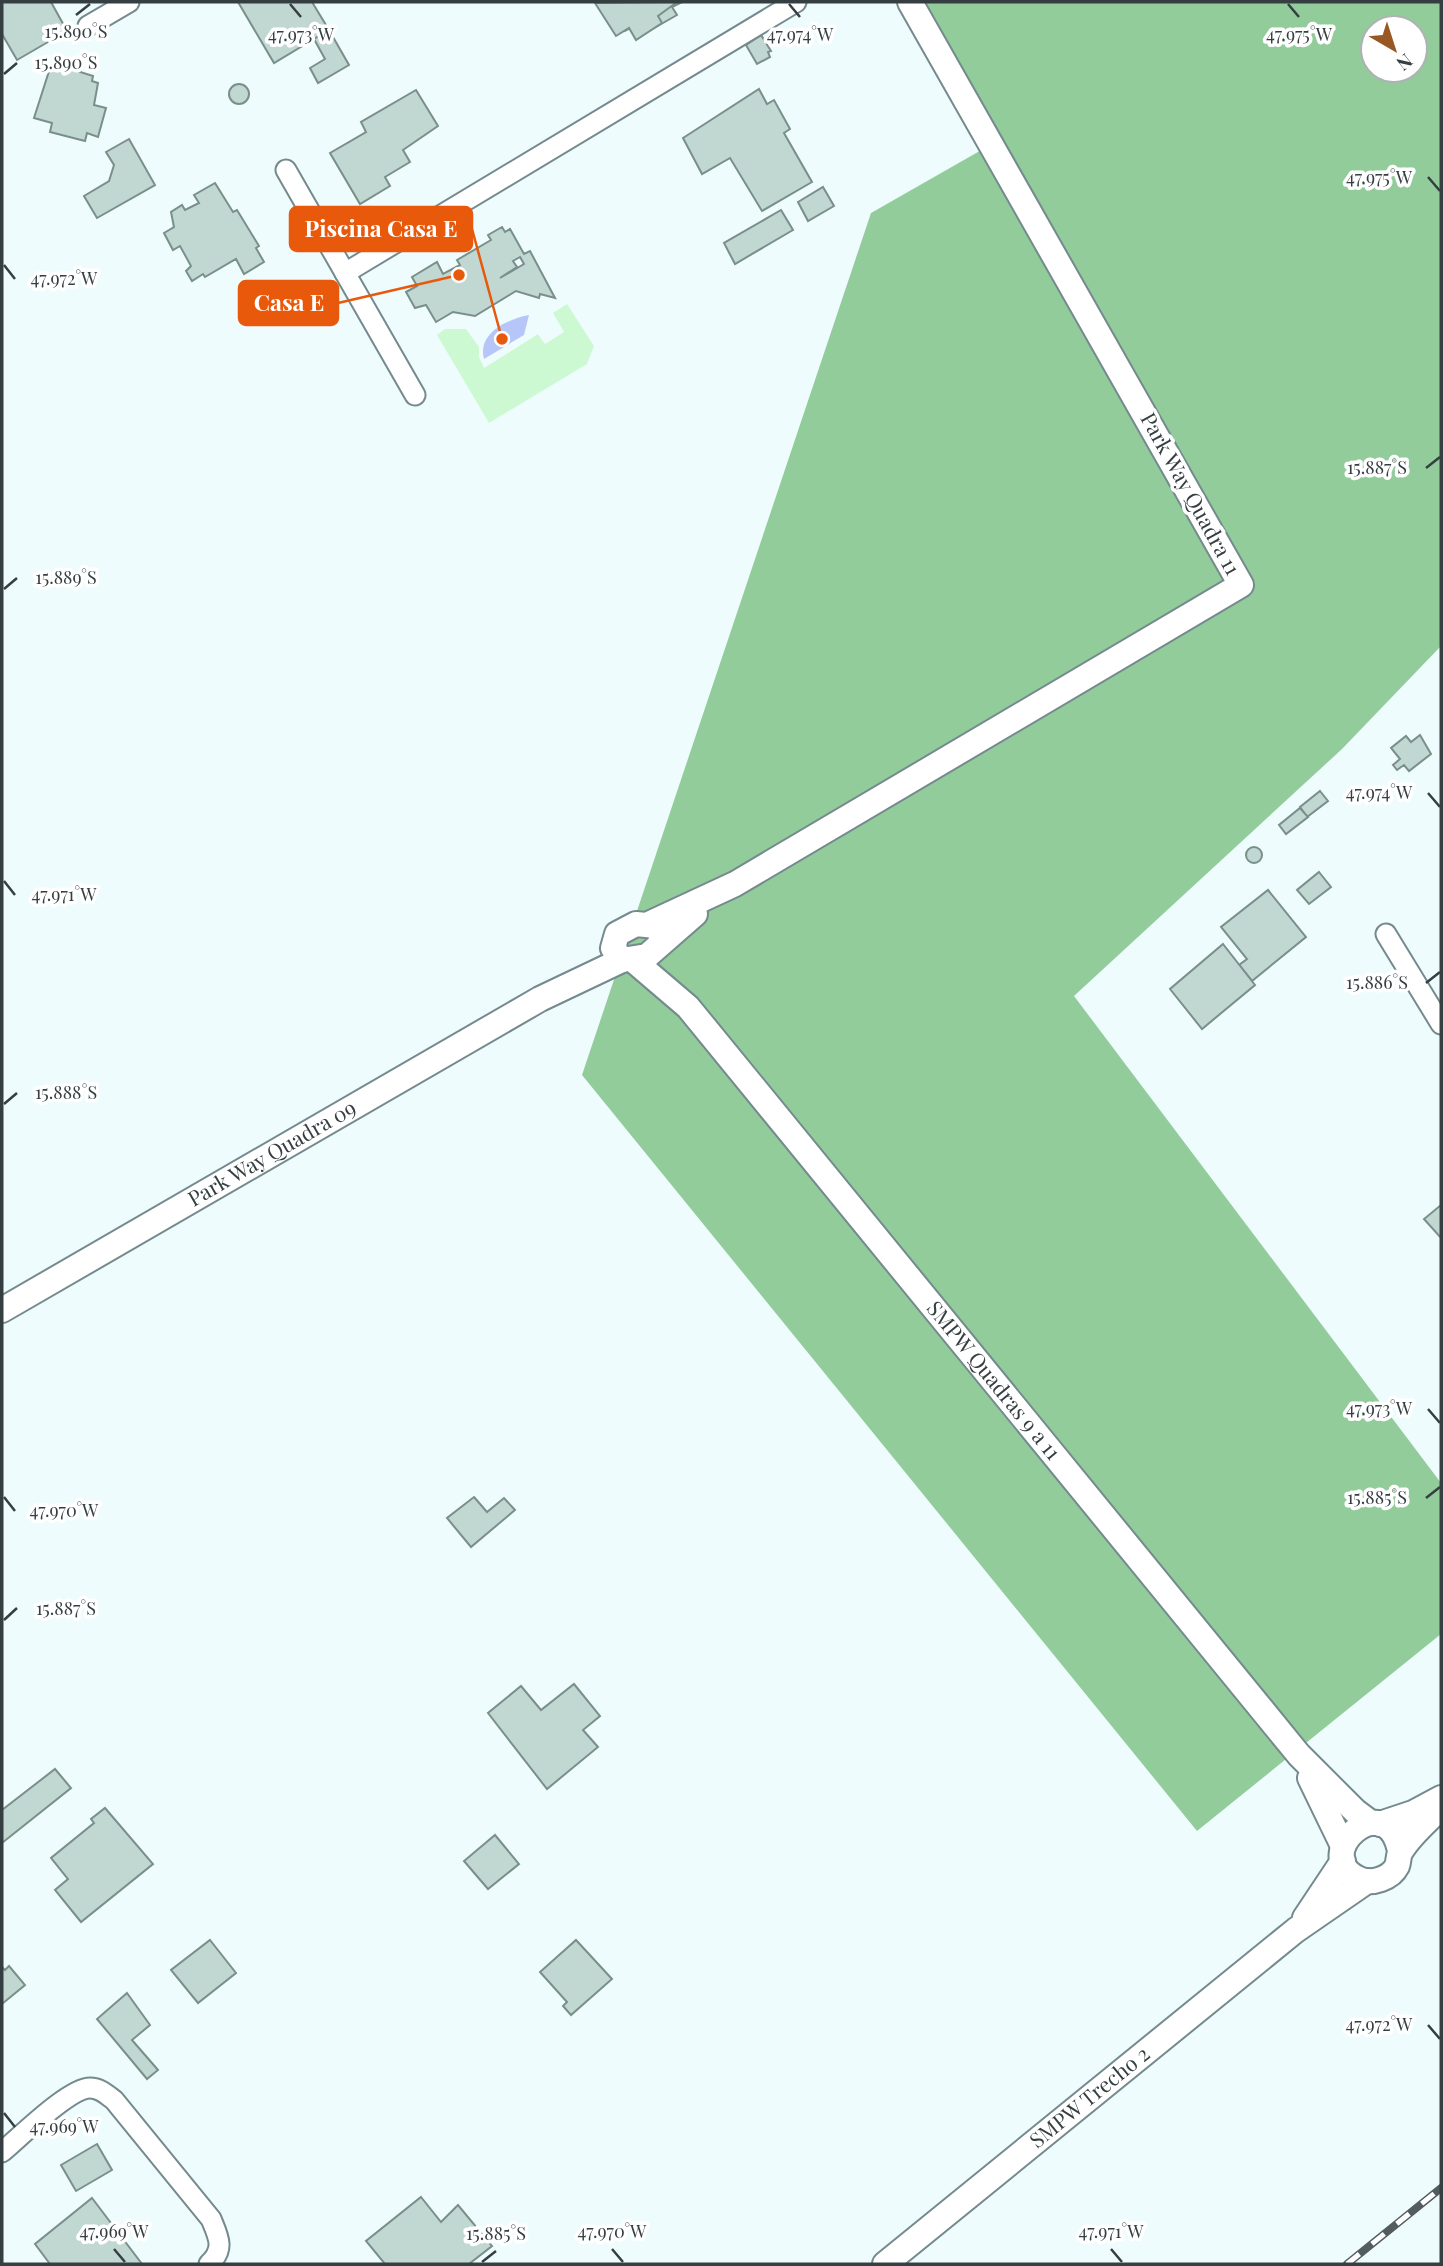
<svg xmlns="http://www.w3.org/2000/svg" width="1443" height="2266" font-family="'Playfair Display',serif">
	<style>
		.green { fill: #ccf9d2 }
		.forest { fill: #93cc9b; fill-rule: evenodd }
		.water { fill: #b7c6f9 }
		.building { fill: #c1d8d2; stroke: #7a8f8a; stroke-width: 2; fill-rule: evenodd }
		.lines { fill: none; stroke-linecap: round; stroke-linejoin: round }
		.minor-casing { stroke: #758a8e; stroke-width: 23 }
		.tertiary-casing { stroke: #758a8e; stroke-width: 28 }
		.minor { stroke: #fff; stroke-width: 19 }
		.tertiary { stroke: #fff; stroke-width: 24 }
		.rail-casing { stroke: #535d5f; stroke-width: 8 }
		.rail { stroke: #fff; stroke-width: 5; stroke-dasharray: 16; stroke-linecap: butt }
		.ticks { fill: none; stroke: #353e40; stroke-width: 2.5 }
		.labels { text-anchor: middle; stroke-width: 7; stroke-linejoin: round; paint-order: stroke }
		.street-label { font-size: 21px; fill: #353e40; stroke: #fff }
		.ticks-label { font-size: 18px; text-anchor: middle; fill: #353e40; stroke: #fff; stroke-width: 7; stroke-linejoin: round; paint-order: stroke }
		.leader { fill: none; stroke: #e8590c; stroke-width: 2.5 }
		.callout-dot { fill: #e8590c; stroke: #fff; stroke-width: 2.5 }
		.callout { fill: #e8590c; stroke: #e8590c; stroke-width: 2.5 }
		.callout-label { font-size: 23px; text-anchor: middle; font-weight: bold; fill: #fff }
	</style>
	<rect width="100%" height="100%" fill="#eefcfe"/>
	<path class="green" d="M567,304L594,346L587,364L489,423L437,335L445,329H466L479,347V357L484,368L538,334L545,344L564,332L553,313Z"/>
	<path class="forest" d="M916,2H1441V646L1342,749L1074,996L1441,1483V1634L1197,1831L582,1075L871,213L999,140ZM1373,28H1415V70H1373Z"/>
	<path class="water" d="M529,315L524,335L484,359C477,333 508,319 529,315Z"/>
	<g class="building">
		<path d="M2,2H51L67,31L17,60L2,34Z"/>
		<path d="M238,2H312L329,30L274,63Z"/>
		<path d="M609,2H682L672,7L677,15L649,31L643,21L625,31Z"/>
		<path d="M677,2L658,16L662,23L636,40L629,28L616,36L595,3Z"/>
		<path d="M329,30L349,65L318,83L310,68L325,59L314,39Z"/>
		<path d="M761,35L771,51L768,52L770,57L757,64L746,45Z"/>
		<path d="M51,65L81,70L80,72L93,76L92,81L98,83L94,105L106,108L98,137L87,133L85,141L50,132L52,123L34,118Z"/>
		<circle cx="239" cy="94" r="10"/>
		<path d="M759,89L767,104L774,100L790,129L784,133L812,182L762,211L730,158L702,174L683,138Z"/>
		<path d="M416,90L438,126L403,150L410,162L385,177L390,186L360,204L330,153L366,132L361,122Z"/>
		<path d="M129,139L155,185L97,218L84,196L109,181L114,165L106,152Z"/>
		<path d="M215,183L233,212L237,210L259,246L256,248L264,262L244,274L236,259L205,277L203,274L192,281L186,271L191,266L180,246L173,250L164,233L174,227L171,212L182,205L185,210L199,203L194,195Z"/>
		<path d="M823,187L834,206L808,221L798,202Z"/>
		<path d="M781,210L793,230L735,264L724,243Z"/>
		<path d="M502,227L505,232L510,229L524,254L530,251L555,298L540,294L539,298L516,291L475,316L453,312L436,322L426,305L415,308L406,292L417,286L412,277L437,262L443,274L460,265L457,260L491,240L488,235ZM520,257L524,264L500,278L517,267L513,261Z"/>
		<path d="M1420,735L1431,754L1409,771L1404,765L1397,770L1393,765L1400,759L1391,748L1406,736L1411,742Z"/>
		<path d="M1320,791L1328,801L1307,817L1300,807Z"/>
		<path d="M1300,808L1308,817L1286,834L1279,825Z"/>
		<circle cx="1254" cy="855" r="8"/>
		<path d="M1319,872L1331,887L1309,904L1297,890Z"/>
		<path d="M1268,890L1306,937L1252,981L1239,965L1247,959L1221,927Z"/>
		<path d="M1223,944L1255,985L1202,1029L1170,989Z"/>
		<path d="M1441,1205V1238L1424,1219Z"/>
		<path d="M474,1497L487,1512L504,1498L515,1510L471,1547L447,1518Z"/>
		<path d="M574,1684L600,1716L583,1730L598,1747L547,1789L488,1713L521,1686L541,1710Z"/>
		<path d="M55,1769L71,1788L2,1843V1810Z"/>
		<path d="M105,1808L153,1864L81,1922L55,1890L68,1879L51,1858L94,1823L91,1819Z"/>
		<path d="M495,1835L519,1864L488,1889L464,1861Z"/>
		<path d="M210,1940L236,1973L198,2003L171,1970Z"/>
		<path d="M576,1940L612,1979L571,2015L563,2006L567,2002L540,1972Z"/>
		<path d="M9,1966L25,1985L2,2004V1967L5,1970Z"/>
		<path d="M127,1993L150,2025L132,2040L158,2070L147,2079L97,2019Z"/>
		<path d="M97,2144L112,2170L76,2191L61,2165Z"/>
		<path d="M421,2197L441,2222L458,2205L492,2246L469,2264H385L366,2241Z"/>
		<path d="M92,2198L142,2264H50L35,2244Z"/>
	</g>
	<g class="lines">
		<g class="minor-casing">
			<g id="minor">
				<path d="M88,26L129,2"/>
				<path d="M286,170L415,395"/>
				<path d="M345,273L796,2"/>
				<path d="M1386,934L1441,1024"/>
				<path d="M2,2152C20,2137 69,2088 90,2088C100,2088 106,2094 114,2100L211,2219C219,2238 225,2249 209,2264"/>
			</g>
		</g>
		<g class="tertiary-casing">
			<g id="tertiary">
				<path d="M651,923L735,884L1241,585L910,2"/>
				<path d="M663,939L656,926L636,924L617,934L613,948L622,960L647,956L695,914"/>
				<path id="s1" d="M633,960L688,1007L1299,1755L1355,1811L1371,1823"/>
				<path id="s2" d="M2,1310L540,999L622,960"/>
				<path d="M1310,1778L1343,1846"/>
				<path d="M1380,1824L1413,1813L1441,1798"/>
				<path d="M1400,1851C1386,1783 1307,1856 1359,1879C1372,1885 1391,1878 1397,1866C1399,1861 1398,1855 1401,1851C1411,1834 1429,1820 1441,1807"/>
				<path d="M1305,1918L1343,1861"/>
				<path id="s3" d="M885,2264L1296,1930L1367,1881"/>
			</g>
		</g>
		<use href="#minor" class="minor"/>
		<use href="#tertiary" class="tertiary"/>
		<g class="rail-casing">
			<path id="rail" d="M1347,2264L1441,2188"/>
		</g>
		<use href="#rail" class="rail"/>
	</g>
	<path class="ticks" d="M290,4L301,17M789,4L800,17M1288,4L1299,17M76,15L90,4M4,74L17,63M1428,177L1440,191M4,265L15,279M1426,468L1440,457M4,589L17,578M1428,793L1440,807M4,881L15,895M1426,983L1440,972M4,1104L17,1093M1428,1409L1440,1423M4,1497L15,1511M1426,1498L1440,1487M4,1620L17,1608M1428,2025L1440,2039M4,2113L15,2127M114,2249L125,2262M612,2249L623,2262M1111,2249L1122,2262M482,2262L496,2251"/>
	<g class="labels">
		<g class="street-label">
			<text transform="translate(1190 494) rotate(61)" y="7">Park Way Quadra 11</text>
			<text dy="7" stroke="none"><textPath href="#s2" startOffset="312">Park Way Quadra 09</textPath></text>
			<text dy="7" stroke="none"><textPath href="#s1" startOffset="555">SMPW Quadras 9 a 11</textPath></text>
			<text dy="7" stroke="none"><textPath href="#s3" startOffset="264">SMPW Trecho 2</textPath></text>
		</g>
	</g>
	<g class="ticks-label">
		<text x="76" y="38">15.890°S</text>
		<text x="301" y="41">47.973°W</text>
		<text x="800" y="41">47.974°W</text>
		<text x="1299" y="41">47.975°W</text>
		<text x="66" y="69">15.890°S</text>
		<text x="1379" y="184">47.975°W</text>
		<text x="64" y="285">47.972°W</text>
		<text x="1377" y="474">15.887°S</text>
		<text x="66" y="584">15.889°S</text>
		<text x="1379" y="799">47.974°W</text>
		<text x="64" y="901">47.971°W</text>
		<text x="1377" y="989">15.886°S</text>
		<text x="66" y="1099">15.888°S</text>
		<text x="1379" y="1415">47.973°W</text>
		<text x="1377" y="1504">15.885°S</text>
		<text x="64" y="1517">47.970°W</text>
		<text x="66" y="1615">15.887°S</text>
		<text x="1379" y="2031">47.972°W</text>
		<text x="64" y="2133">47.969°W</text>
		<text x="114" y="2238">47.969°W</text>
		<text x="612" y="2238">47.970°W</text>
		<text x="1111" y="2238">47.971°W</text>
		<text x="496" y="2240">15.885°S</text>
	</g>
	<path class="leader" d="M502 339L472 229M459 275L338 303"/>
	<g class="callout-dot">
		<circle cx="502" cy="339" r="7"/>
		<circle cx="459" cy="275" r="7"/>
	</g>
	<g class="callout">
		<rect x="290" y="207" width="182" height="44" rx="7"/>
		<rect x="239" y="281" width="99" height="44" rx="7"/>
	</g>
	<g class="callout-label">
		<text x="381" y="237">Piscina Casa E</text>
		<text x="289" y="311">Casa E</text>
	</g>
	<rect width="1443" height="2266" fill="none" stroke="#353e40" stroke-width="7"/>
	<g transform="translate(1394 49) rotate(141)"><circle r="33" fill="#ffffff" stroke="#aeb2b3" stroke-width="2"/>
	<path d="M0-5L12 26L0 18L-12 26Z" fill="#985723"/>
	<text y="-10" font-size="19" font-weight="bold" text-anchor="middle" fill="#353e40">N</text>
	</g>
</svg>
